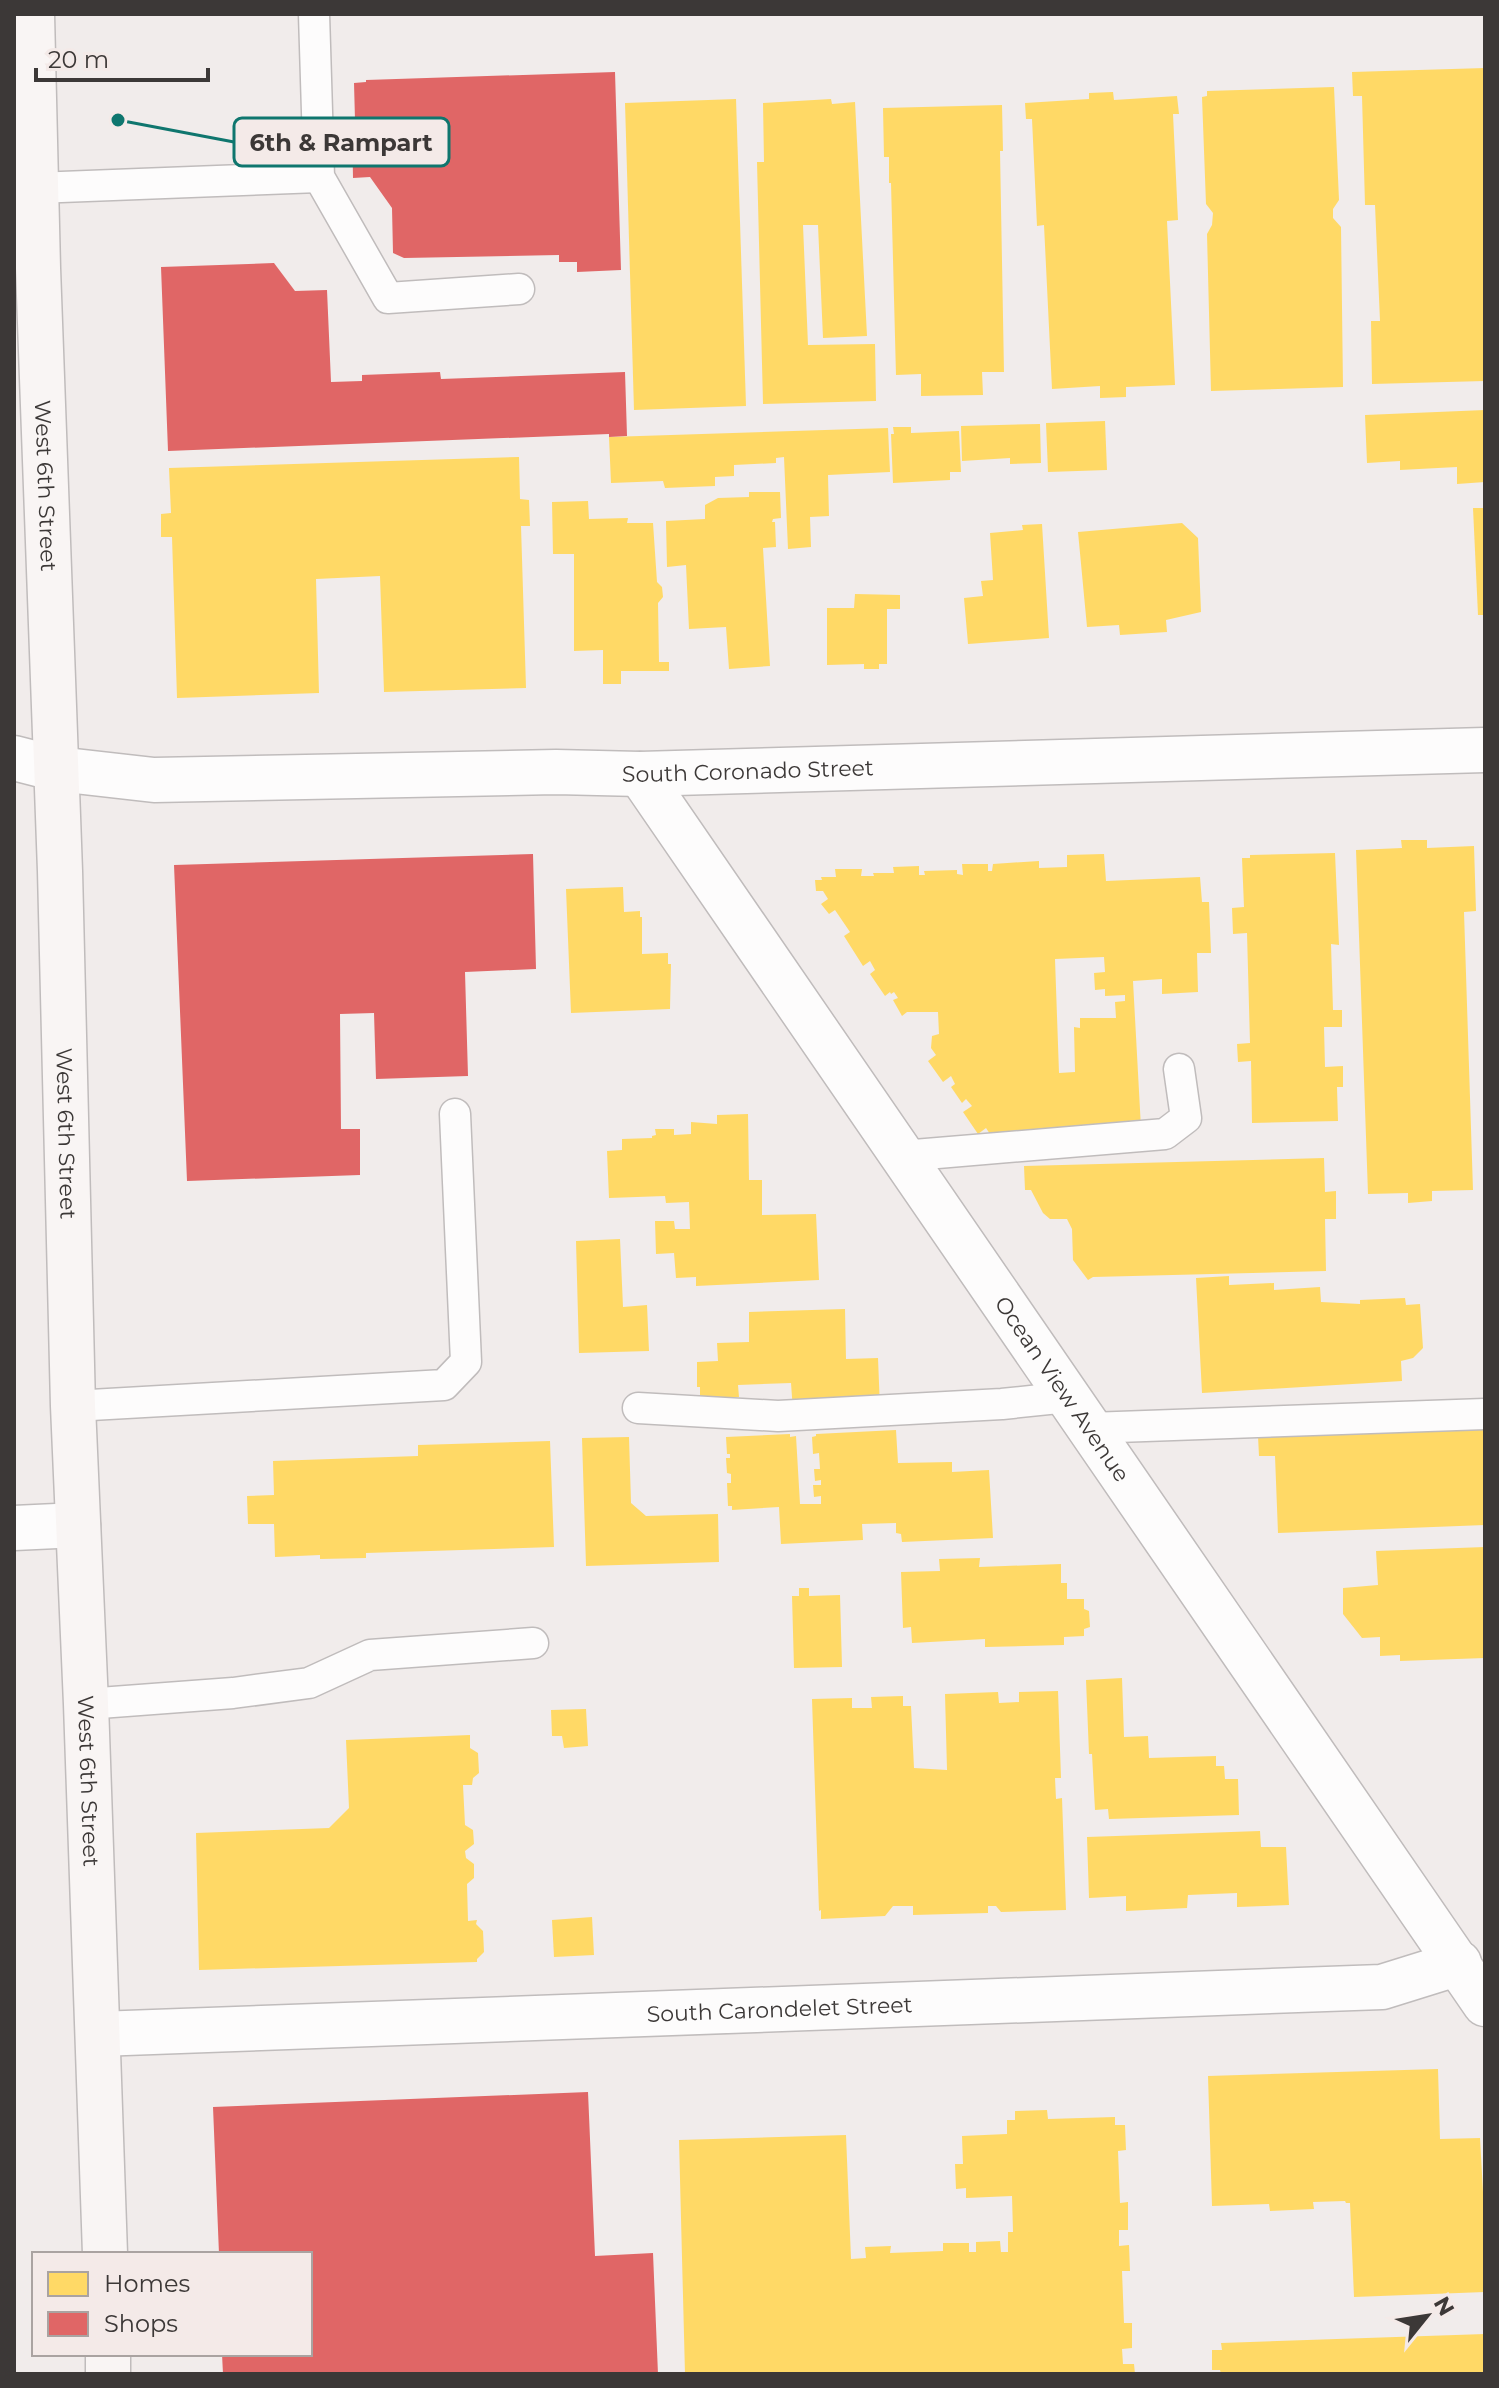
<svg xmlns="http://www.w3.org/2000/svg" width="1499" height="2388" font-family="Montserrat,sans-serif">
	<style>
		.homes { fill: #ffd966; fill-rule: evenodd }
		.shops { fill: #e06666 }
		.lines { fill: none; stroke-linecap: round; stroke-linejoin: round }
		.lane-casing { stroke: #c0bcbc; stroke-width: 33 }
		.street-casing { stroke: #c0bcbc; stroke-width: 47 }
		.secondary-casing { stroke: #c0bcbc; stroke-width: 47 }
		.lane { stroke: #fdfcfc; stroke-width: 30 }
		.street { stroke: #fdfcfc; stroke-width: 44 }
		.secondary { stroke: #f9f5f4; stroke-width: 44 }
		.labels { text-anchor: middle; stroke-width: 8; stroke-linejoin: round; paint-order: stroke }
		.street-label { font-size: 22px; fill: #3c3837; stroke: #f4eae8 }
		.leader { fill: none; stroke: #0f766e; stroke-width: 3 }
		.callout-dot { fill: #0f766e; stroke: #f4eae8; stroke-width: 3 }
		.callout { fill: #f4eae8; stroke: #0f766e; stroke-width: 3 }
		.callout-label { font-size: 24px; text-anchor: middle; font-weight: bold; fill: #3c3837 }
	</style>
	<rect width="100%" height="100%" fill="#f1eceb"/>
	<g class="homes">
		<path d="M1485,68V381L1372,384L1371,321H1380L1375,205H1365L1362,96H1353L1352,72Z"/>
		<path d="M1334,87L1339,200L1333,209V218L1341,227L1343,387L1211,391L1207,234L1212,225L1213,213L1206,204L1202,97L1207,96V91Z"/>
		<path d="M1113,92L1114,100L1177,96L1179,114H1173L1178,220L1167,221L1175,385L1126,387V397L1100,398V386L1052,389L1044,225L1037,226L1032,119H1026L1025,103L1089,99V93Z"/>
		<path d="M736,99L746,406L634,410L625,103Z"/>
		<path d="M831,99L832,104L855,102L867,336L823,338L818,225H803L808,345L875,344L876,401L763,404L757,162H764L763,103Z"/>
		<path d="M1002,105L1003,151H1000L1004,372H982L983,395L921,396V374L896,375L891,183H889V157H884L883,108Z"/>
		<path d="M1485,410V482L1457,484V467L1400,470V461L1367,463L1365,415Z"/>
		<path d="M1105,421L1107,470L1048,472L1046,423Z"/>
		<path d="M1040,424L1041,463L1010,464V458L962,461L961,426Z"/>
		<path d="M893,427H911V433L959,431L961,472H950V480L893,483L891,434H894Z"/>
		<path d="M888,428L890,472L828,475L829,516L810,517L811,547L788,549L784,457L776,458V463L734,465V476L715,477V486L665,488L663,481L611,483L609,437Z"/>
		<path d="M519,457L520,499L529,500L530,526H521L526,688L384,692L380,576L316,579L319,693L177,698L172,537H161V514L171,513L169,468Z"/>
		<path d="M749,492H780L781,518L773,519L772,522H775L776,547L763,548L770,666L729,669L726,627L689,629L686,565L667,567L666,521L705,519V505L718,498L749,497Z"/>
		<path d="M588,501L589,519L628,518L627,523H653L657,582L662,587L663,597L658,603L659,662H669V671H621V684H603V650L574,651V554H553L552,502Z"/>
		<path d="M1473,508H1485V615H1478Z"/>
		<path d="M1182,523L1198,538L1201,612L1166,620L1167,632L1120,635L1119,625L1087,627L1078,532Z"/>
		<path d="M1042,524L1049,638L968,644L964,598L983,596L981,581L993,580L990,533L1023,530L1022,525Z"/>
		<path d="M855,594L900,595V609H887V664H879V669H864V664L827,665V608H854Z"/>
		<path d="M1401,840H1427V848L1474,846L1476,911L1464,912L1473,1190L1432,1191V1201L1408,1203V1193L1368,1194L1356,850L1402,848Z"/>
		<path d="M1335,853L1339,945L1331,944L1333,1010H1342V1027H1324L1325,1067L1343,1066V1087H1337L1338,1121L1252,1123L1251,1061L1238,1062L1237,1044L1250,1043L1247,933L1233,934L1232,908L1244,907L1242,858H1250V855Z"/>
		<path d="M1104,854L1106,881L1200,877L1202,902H1209L1211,953H1197L1198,992L1162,994V979L1133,981L1141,1128L990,1134L986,1128L978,1134L963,1112L972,1106L966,1099L962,1103L951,1087L955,1084L951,1076L943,1082L928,1061L936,1055L931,1048L932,1036L939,1034L938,1012H907L902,1016L893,1000L898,998L894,992L891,994L890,992L885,996L870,974L875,970L870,961L863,966L844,936L850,932L835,910L829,914L821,904L828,899L823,891H816L815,880H822L821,877H836L835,869H862L861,876H874L873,873H894L893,867L919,866V875H925L924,871L957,870V874L963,875L962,864H988V871H992L993,864L1039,861V868L1067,867V855ZM1104,957L1105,972L1094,973L1095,990L1105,989V996L1125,995V1001L1115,1002L1116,1018H1080V1028L1074,1027L1075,1072L1059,1073L1055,959Z"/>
		<path d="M623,887L624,912L640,911V917H642V954L668,953V964H671L670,1009L571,1013L566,889Z"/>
		<path d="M748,1114L749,1180H762V1215L816,1214L819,1280L696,1286V1277L676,1278L674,1253L656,1254L655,1221H674L675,1229H690L689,1202L666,1203L665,1196L609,1198L607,1151L622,1150V1139L652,1138V1136L656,1135L655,1129H674V1135L691,1134V1122L717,1124V1115Z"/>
		<path d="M1324,1158L1325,1192L1336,1191V1219H1325L1326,1271L1093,1277L1088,1280L1073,1260L1072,1229L1067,1219H1050L1043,1213L1031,1190H1025L1024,1166Z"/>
		<path d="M620,1239L623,1307L647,1305L649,1351L579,1353L576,1241Z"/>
		<path d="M1229,1276V1285L1274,1283V1290L1320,1287L1321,1302L1360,1304V1300L1405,1298L1406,1305L1420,1304L1423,1348L1413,1358L1401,1361L1402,1381L1202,1393L1196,1278Z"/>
		<path d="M845,1309L846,1359L878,1358L880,1408L793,1411L791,1383L738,1385L739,1397L700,1398V1387H697V1362L718,1361L717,1343L749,1342V1312Z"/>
		<path d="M1485,1428V1525L1278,1533L1275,1456H1259L1258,1436Z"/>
		<path d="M896,1430L898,1463L952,1462V1472L989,1470L993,1538L902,1542L901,1534L896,1533V1523L862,1524L863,1540L781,1544L779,1507L732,1510V1506H728L727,1483H731V1474L727,1473L726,1458H730V1454H727L726,1437L790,1434V1437L796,1436L800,1504H821V1496L814,1497L813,1485H821V1480L815,1481L814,1469H820L819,1453L813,1454L812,1437L816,1436V1434Z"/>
		<path d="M629,1437L631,1503L646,1516L718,1514L719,1562L586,1566L582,1438Z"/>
		<path d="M550,1441L554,1547L366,1553V1558L320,1559V1555L275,1557L274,1524H248L247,1496L274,1495L273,1461L418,1456V1445Z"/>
		<path d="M1485,1547V1658L1400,1661V1655L1380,1656V1637L1362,1638L1343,1614V1588L1378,1585L1376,1551Z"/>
		<path d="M980,1558L979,1567L1061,1564V1583H1067V1599H1084V1609L1089,1611L1090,1627L1084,1629V1636L1064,1637V1645L985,1647V1639L912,1643L911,1627L903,1628L901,1572L940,1571L939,1559Z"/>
		<path d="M799,1588H809V1596L840,1595L842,1667L794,1668L792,1596H799Z"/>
		<path d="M1122,1678L1124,1737L1148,1736L1149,1758L1216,1756V1766H1224L1225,1779H1238L1239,1815L1109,1819L1108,1809L1095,1810L1092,1754H1089L1086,1680Z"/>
		<path d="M1058,1691L1061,1778H1055L1056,1799L1062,1798L1066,1910L1001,1912L996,1906H988V1913L913,1915V1906H893L885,1916L821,1919V1910L819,1911L812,1699L852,1698V1708H872L871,1697L903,1696V1706H911L914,1768L947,1770L945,1694L998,1692L999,1703L1019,1702V1692Z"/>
		<path d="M586,1709L588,1746L564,1748L562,1736H552L551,1710Z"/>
		<path d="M470,1735V1748L478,1753L479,1773L473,1778L472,1785H463L465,1825L473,1830L474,1844L465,1851L466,1858L474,1864V1878L467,1884L468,1921L477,1920L476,1924L483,1931L484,1952L477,1959V1962L199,1970L196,1833L329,1828L349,1808L346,1740Z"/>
		<path d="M1260,1831L1261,1847H1286L1289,1905L1237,1907V1893L1188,1895L1187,1908L1126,1911V1896L1089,1898L1087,1837Z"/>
		<path d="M592,1917L594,1955L554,1957L552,1920Z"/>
		<path d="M1438,2069L1440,2139L1480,2138L1485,2228V2292L1354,2297L1350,2203H1346L1345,2201L1313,2202L1314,2209L1270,2211L1269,2204L1212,2206L1208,2076Z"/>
		<path d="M1047,2110L1048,2119L1115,2117V2125H1125L1126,2150L1118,2151L1120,2203L1128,2202V2230H1119V2246L1129,2245L1130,2271H1122L1124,2323H1132V2348L1122,2349L1123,2364H1134L1135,2374H685L679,2140L846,2135L851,2259L866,2258L865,2247L891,2246L890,2253L943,2251V2243H969V2252H976V2242L1000,2241L1001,2252H1008V2232H1013L1012,2196L966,2198V2188L956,2189L955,2164H963L962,2136L1007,2134V2120H1015V2111Z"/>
		<path d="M1485,2334V2374H1221L1220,2370H1212V2350H1222L1221,2343Z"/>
	</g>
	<g class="shops">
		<path d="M615,72L621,270L577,272V262H559V255L404,258L393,253L392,208L370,177L353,178L352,121L355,120L354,83L366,82V80Z"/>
		<path d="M274,263L295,291L327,290L331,382L362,381V375L440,372L441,379L625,372L627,436L609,437V434L168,451L161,267Z"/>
		<path d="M533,854L536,969L465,972L468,1076L376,1079L374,1013L340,1014L341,1129H360V1175L187,1181L174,865Z"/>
		<path d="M588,2092L595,2256L653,2253L658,2374H223L222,2354H310V2254H219L213,2107Z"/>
	</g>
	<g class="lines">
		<g class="lane-casing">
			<g id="lane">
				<path d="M314,14L319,177L388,298L519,289"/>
				<path d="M35,188L319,177"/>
				<path d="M902,1156L1165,1134L1186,1118L1179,1069"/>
				<path d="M73,1406L444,1385L466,1362L455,1114"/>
				<path d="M638,1408L778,1416L1002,1404L1068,1397"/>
				<path d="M1089,1428L1485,1414"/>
				<path d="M86,1704L233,1693L309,1683L370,1655L533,1643"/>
			</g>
		</g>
		<g class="street-casing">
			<g id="street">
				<path id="s1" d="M14,758L57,769L154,780L556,772L640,774L1485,750"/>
				<path id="s2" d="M640,774L1485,2004"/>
				<path d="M14,1528L78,1525"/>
				<path id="s3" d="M98,2034L1382,1987L1459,1963"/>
			</g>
		</g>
		<g class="secondary-casing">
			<g id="secondary">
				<path id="s4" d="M32,14L38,268L60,871L73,1406L86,1704L105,2254"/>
				<path d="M108,2354V2374"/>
			</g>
		</g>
		<use href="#lane" class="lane"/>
		<use href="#street" class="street"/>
		<use href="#secondary" class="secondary"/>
	</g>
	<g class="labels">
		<g class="street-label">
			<text dy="8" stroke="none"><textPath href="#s4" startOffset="472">West 6th Street</textPath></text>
			<text dy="8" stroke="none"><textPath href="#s1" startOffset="736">South Coronado Street</textPath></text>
			<text dy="8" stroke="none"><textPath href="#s4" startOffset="1120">West 6th Street</textPath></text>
			<text dy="8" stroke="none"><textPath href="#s2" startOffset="746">Ocean View Avenue</textPath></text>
			<text dy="8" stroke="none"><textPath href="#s4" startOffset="1768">West 6th Street</textPath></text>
			<text dy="8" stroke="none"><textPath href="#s3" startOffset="682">South Carondelet Street</textPath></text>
		</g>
	</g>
	<path class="leader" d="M118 120L234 142"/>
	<circle class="callout-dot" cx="118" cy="120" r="8"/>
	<rect class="callout" x="234" y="118" width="215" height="48" rx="8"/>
	<g class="callout-label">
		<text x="341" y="151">6th &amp; Rampart</text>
	</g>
	<rect width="1499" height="2388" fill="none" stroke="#3c3837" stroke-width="32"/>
	<rect x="32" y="2252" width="280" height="104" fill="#f4eae8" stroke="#aaa3a1" stroke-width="2"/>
	<rect x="48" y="2272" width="40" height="24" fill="#ffd966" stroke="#aaa3a1" stroke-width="2"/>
	<text x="104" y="2292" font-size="24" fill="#3c3837">Homes</text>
	<rect x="48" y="2312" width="40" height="24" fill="#e06666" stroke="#aaa3a1" stroke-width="2"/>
	<text x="104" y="2332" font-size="24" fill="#3c3837">Shops</text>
	<g transform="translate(1427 2316) rotate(60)" stroke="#f4eae8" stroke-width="6" paint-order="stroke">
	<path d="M0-6L14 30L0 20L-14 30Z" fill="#3c3837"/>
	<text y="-12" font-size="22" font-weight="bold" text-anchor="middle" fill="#3c3837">N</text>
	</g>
	<path d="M36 68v12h172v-12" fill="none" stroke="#3c3837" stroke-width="4"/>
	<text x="48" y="68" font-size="24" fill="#3c3837" stroke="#f4eae8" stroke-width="6" paint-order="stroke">20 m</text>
</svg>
